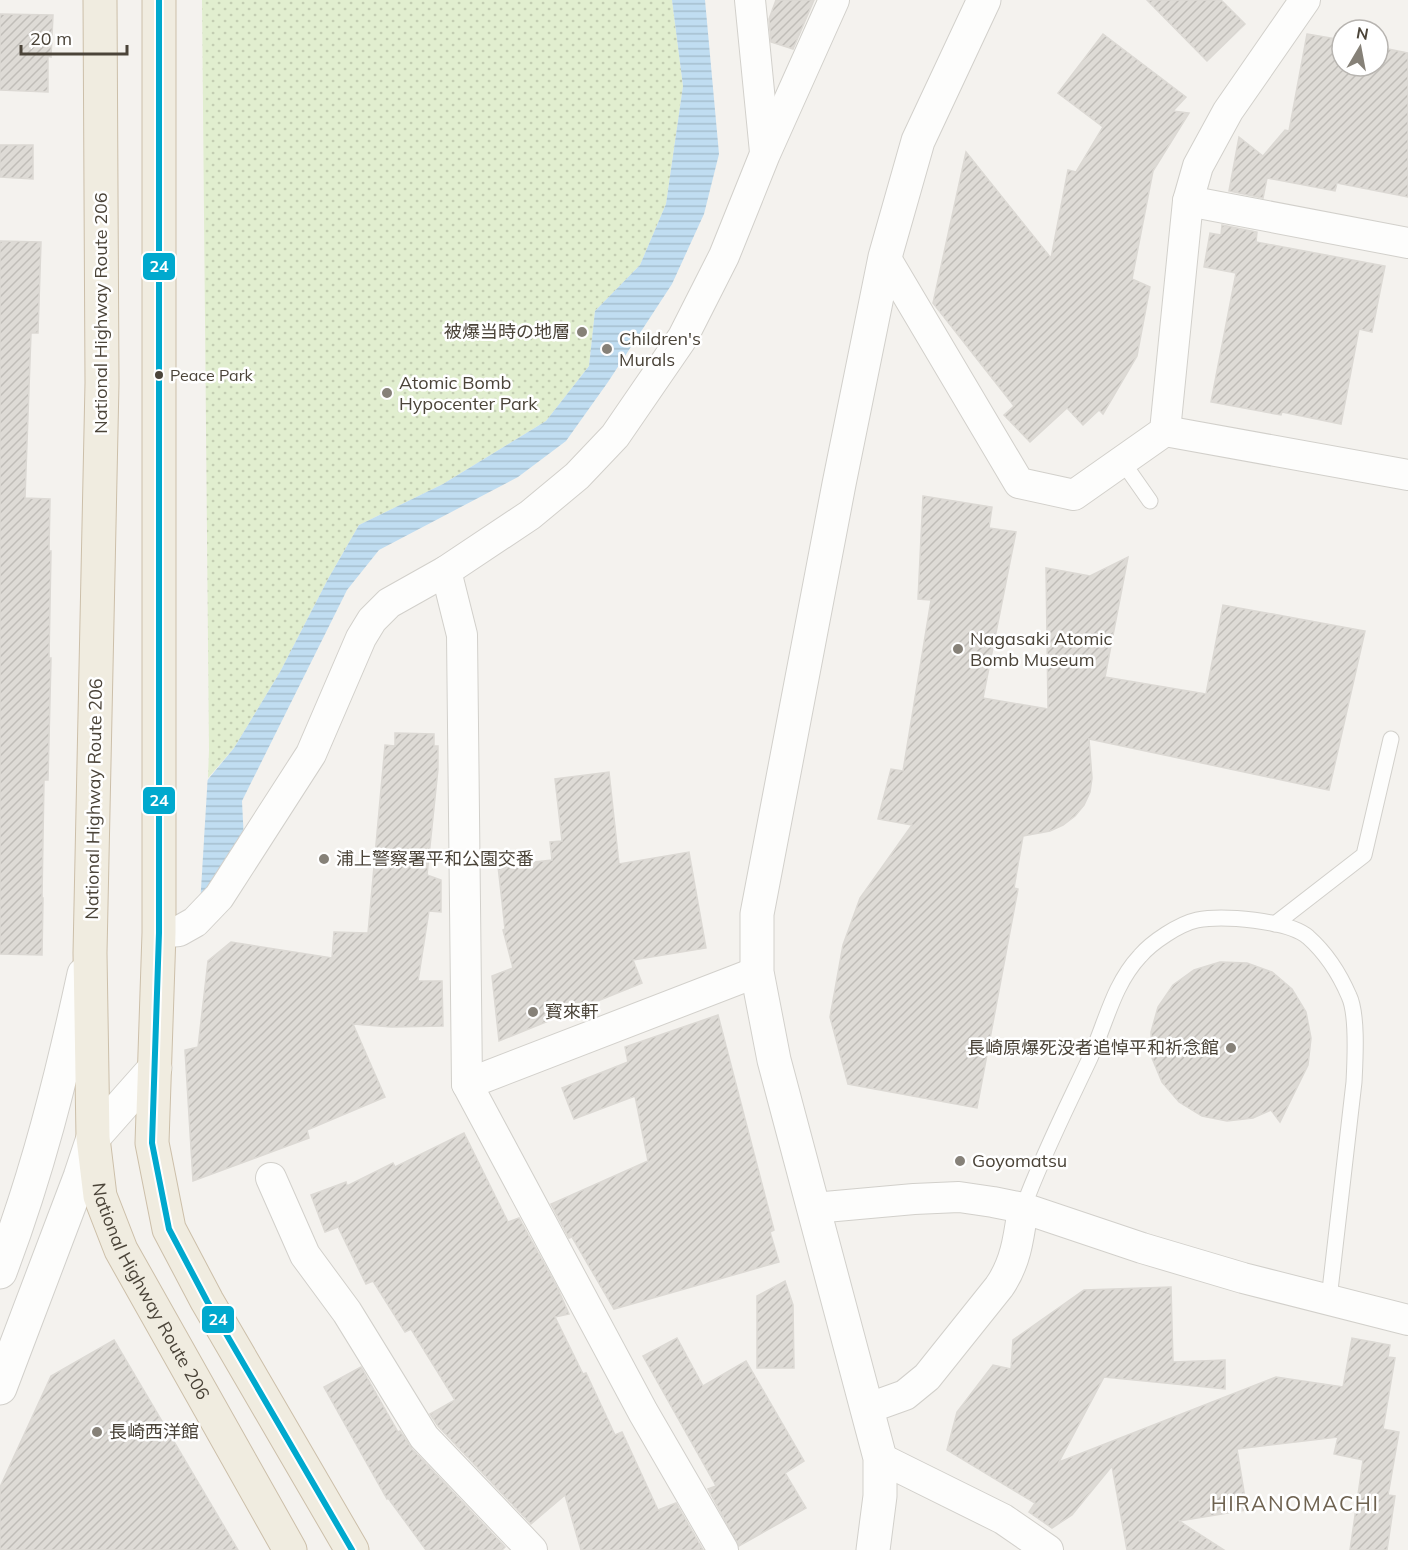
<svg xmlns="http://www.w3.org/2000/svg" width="1408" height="1550" font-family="Mulish,'Noto Sans JP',sans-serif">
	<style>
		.park { fill: url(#park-dots) }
		.water { fill: url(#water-rules) }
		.pier { fill: #f4f2ee }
		.building { fill: url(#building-hatch); stroke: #dcd9d4; stroke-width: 1.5 }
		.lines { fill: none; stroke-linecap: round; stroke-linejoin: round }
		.service-casing { stroke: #d2d0cb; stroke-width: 17 }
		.minor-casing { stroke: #d2d0cb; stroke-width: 32 }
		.tertiary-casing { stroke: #d2d0cb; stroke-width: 35 }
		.trunk-casing { stroke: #ccbfa9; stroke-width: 35 }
		.service { stroke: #fdfdfc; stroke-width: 15 }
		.minor { stroke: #fdfdfc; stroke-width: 30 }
		.tertiary { stroke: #fdfdfc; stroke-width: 33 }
		.trunk { stroke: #f0ece0; stroke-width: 33 }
		.bus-1-casing { stroke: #fff; stroke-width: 10 }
		.bus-1 { stroke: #00a9ce; stroke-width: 6 }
		.poi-dot { fill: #868178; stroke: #fff; stroke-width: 2 }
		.bus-dot { fill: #4b4439; stroke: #fff; stroke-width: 2 }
		.labels { text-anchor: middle; stroke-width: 5; stroke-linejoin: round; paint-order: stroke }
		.bus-label { font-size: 16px; fill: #4b4439; stroke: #fff; text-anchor: start }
		.street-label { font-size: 18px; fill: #4b4439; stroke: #fff }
		.poi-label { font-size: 18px; fill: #4b4439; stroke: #fff; text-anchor: start }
		.quarter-label { font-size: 21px; letter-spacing: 1.5px; fill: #6e6250; stroke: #fff }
		.line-badge { stroke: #fff; stroke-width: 2 }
		.badge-label { font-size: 16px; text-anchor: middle; font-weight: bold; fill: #fff }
	</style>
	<defs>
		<pattern id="park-dots" width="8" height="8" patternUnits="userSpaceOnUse" patternTransform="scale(1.5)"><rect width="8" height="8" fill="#e1eecf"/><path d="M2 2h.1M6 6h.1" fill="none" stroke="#c3cdb2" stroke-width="1.8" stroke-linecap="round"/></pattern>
		<pattern id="water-rules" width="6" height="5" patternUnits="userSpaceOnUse" patternTransform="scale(1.5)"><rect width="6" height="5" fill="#c0ddf1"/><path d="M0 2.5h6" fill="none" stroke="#a6bfcf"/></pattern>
		<pattern id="building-hatch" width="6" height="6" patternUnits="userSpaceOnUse" patternTransform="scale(1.5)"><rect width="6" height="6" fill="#dedbd6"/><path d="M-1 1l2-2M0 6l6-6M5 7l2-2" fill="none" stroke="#c0bdb8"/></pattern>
	</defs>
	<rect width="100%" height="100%" fill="#f4f2ee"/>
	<path class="park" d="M202,0H672L683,86L666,204L640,265L595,311L589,366L546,421L443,484L359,525L328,579L280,672L234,748L208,778L209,750Z"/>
	<path class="water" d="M672,0H705L719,154L704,214L672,284L608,382L566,441L518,477L379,550L347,590L242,801L244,841L5,1159L0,1046L31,993L234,748L280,672L328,579L359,525L443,484L546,421L589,366L595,311L640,265L666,204L683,86Z"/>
	<path class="pier" d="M208,773L200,906L7,1161L0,1166V1040L29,992Z"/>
	<g class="building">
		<path d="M776,0H814L793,49L771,42L769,19Z"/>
		<path d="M1147,0H1221L1245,24L1207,61Z"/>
		<path d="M0,14L53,15L51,57L48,56V92L0,90Z"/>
		<path d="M1103,34L1186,97L1173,111L1189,113L1153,171L1132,279L1150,287L1137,356L1103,414L1099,410L1083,425L1067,408L1030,442L1004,415L1014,406L933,303L966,152L1051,258L1068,170L1076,172L1103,127L1058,93Z"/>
		<path d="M1307,34L1342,40V66H1378V47L1408,53V197L1337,183L1335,191L1267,178L1263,198L1229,191L1239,137L1263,156L1285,130L1289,131Z"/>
		<path d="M0,145H33V179L0,177Z"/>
		<path d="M1222,225L1257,232L1256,242L1385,266L1372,332L1359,329L1341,424L1282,412L1281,415L1211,402L1236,273L1204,267L1210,233L1221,235Z"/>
		<path d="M0,241L41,242L38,333H31L25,498L50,499L49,551H51L49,658H51L48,780H44L42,898H43L42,955L0,954Z"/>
		<path d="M923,496L992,507L989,528L1016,532L983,698L1048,709L1046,568L1090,576L1128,557L1105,677L1206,694L1223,605L1365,631L1329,790L1089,739L1092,778L1090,792L1084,805L1075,816L1063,825L1050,831L1023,836L1014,888L1018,889L977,1108L848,1084L830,1017L843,945L860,898L912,825L878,819L891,769L903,771L931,600L918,599Z"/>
		<path d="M395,733L434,734V746H438V769L427,875L441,880V912L429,911L418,981H442L443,1026L392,1027L353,1024L385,1097L307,1130L309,1138L193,1181L185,1050L198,1047L208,961L231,942L332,958L334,932L368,933L385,745L395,746Z"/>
		<path d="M609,772L619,864L689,852L706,948L633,960L642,983L499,1041L492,976L513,968L503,930L505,929L498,866L552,860L550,842L562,841L555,779Z"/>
		<path d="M1220,962L1247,963L1272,972L1292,989L1306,1012L1311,1038L1308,1065L1280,1122L1271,1110L1253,1118L1227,1121L1202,1116L1179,1102L1162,1082L1152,1058L1151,1032L1158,1007L1173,985L1194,970Z"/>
		<path d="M718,1015L774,1230L770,1232L779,1262L614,1309L572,1237L569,1238L551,1204L648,1161L635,1096L574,1119L562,1088L628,1062L625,1047Z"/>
		<path d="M464,1133L508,1222L519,1218L558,1289L569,1314L555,1317L583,1374L586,1373L615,1435L622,1432L658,1510L676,1503L703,1550H581L565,1495L531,1524L438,1426L430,1414L455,1400L411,1329L405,1332L373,1281L366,1284L338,1227L325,1232L311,1195L346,1182L347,1186L393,1163L395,1167Z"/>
		<path d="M785,1281L793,1305L794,1368H757V1296Z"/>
		<path d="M1171,1287L1173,1362L1225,1360V1389L1104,1377L1059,1462L1276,1377L1343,1387L1352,1338L1390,1345L1388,1357L1395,1358L1383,1429L1399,1432L1388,1495L1395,1496L1387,1550H1350L1363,1460L1334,1454L1338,1437L1237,1449L1247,1510L1179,1521L1224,1550H1127L1112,1466L1072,1515L1052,1528L1029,1512L1035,1503L947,1450L957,1412L993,1365L1011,1369L1013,1340L1084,1290Z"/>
		<path d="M677,1338L703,1386L746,1361L804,1461L785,1473L806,1508L739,1546L708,1489L716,1486L643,1356Z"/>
		<path d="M114,1340L238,1550H0V1487L51,1376Z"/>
		<path d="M361,1367L398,1432L400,1431L412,1449L505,1547L502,1550H426L388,1498L387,1499L324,1387Z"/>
	</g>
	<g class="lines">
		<g class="service-casing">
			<g id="service">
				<path d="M1122,461L1150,501"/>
				<path d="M1275,924L1364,855L1391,739"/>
				<path d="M1023,1208C1042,1156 1067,1107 1090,1058C1106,1023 1113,985 1140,956C1152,942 1179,924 1197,920C1222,915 1288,920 1308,937C1326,953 1340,975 1349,996C1358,1015 1355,1061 1354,1082L1329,1299"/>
			</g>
		</g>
		<g class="minor-casing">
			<g id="minor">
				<path d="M750,0L765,152"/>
				<path d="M1188,201L1408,243"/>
				<path d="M885,257L1019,483L1074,495L1165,431L1188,201L1198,166L1228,111L1305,0"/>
				<path d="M1165,431L1408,475"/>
				<path d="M446,571L462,635L467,1084L643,1412L723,1550"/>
				<path d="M159,933L179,931L195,922L219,897L311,754L361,638L372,620L389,603L446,571L530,515L577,476L615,436L683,337L724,256L765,154L834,0"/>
				<path d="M467,1084L757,972"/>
				<path d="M271,1178L305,1255L347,1312L424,1437L532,1550"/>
				<path d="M814,1208L914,1199L959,1197L993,1202L1023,1208L1142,1248L1243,1278L1408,1320"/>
				<path d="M866,1409L905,1395L927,1377L999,1287C1016,1263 1019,1236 1023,1208"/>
				<path d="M880,1458L1003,1519L1048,1550"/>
			</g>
		</g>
		<g class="tertiary-casing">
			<g id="tertiary">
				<path d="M0,1272C37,1175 62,1076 84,974"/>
				<path d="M0,1388L80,1177L93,1138L155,1068"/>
				<path d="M873,1550L880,1496V1458L774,1060L757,972V914L839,484L885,257L918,141L984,0"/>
			</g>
		</g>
		<g class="trunk-casing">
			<g id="trunk">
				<path id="s1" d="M100,0L102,383L90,953L93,1138L100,1196L121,1250L290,1550"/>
				<path d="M159,0V933L152,1143L169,1229L207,1301L352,1550"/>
			</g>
		</g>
		<use href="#service" class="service"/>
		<use href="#minor" class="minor"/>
		<use href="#tertiary" class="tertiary"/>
		<use href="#trunk" class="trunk"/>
		<g class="bus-1-casing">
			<path id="bus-1" d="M159,0V933L152,1143L169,1229L207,1301L352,1550"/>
		</g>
		<use href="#bus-1" class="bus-1"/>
	</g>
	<g class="poi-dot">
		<circle cx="582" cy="332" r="6"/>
		<circle cx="607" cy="349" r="6"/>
		<circle cx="387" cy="393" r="6"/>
		<circle cx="958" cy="649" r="6"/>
		<circle cx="324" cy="859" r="6"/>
		<circle cx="533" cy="1012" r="6"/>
		<circle cx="1231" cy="1048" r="6"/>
		<circle cx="960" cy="1161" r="6"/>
		<circle cx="97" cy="1432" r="6"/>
	</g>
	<circle class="bus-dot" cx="159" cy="375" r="5"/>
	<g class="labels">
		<g class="bus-label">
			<text x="170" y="381">Peace Park</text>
		</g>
		<g class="street-label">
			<text transform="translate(101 313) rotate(-90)" y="6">National Highway Route 206</text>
			<text transform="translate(94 799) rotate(-89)" y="6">National Highway Route 206</text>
			<text dy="6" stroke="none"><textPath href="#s1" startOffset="1304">National Highway Route 206</textPath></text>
		</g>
		<g class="poi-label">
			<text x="570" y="338" text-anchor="end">被爆当時の地層</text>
			<text x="619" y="345">Children's<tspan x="619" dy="21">Murals</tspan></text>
			<text x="399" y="389">Atomic Bomb<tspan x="399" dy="21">Hypocenter Park</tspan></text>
			<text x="970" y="645">Nagasaki Atomic<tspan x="970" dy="21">Bomb Museum</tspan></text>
			<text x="336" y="865">浦上警察署平和公園交番</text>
			<text x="545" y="1018">寳來軒</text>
			<text x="1219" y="1054" text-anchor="end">長崎原爆死没者追悼平和祈念館</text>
			<text x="972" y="1167">Goyomatsu</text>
			<text x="109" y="1438">長崎西洋館</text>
		</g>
		<g class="quarter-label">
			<text x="1295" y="1511">HIRANOMACHI</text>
		</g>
	</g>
	<g class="line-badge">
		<rect x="142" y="252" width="34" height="29" rx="6" fill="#00a9ce"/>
		<rect x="142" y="786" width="34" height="29" rx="6" fill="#00a9ce"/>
		<rect x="201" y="1305" width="34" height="29" rx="6" fill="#00a9ce"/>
	</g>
	<g class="badge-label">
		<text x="159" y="272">24</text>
		<text x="159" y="806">24</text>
		<text x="218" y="1325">24</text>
	</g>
	<g transform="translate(1360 48) rotate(10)"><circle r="28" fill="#ffffff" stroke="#b7b4b0" stroke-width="1.5"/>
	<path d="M0-4.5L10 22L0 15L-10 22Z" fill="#868178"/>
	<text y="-9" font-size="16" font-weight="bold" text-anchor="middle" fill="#4b4439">N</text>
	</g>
	<path d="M21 45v9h106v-9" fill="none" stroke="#4b4439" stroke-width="3"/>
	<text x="30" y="45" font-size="18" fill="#4b4439" stroke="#ffffff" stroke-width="4.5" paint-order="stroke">20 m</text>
</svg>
